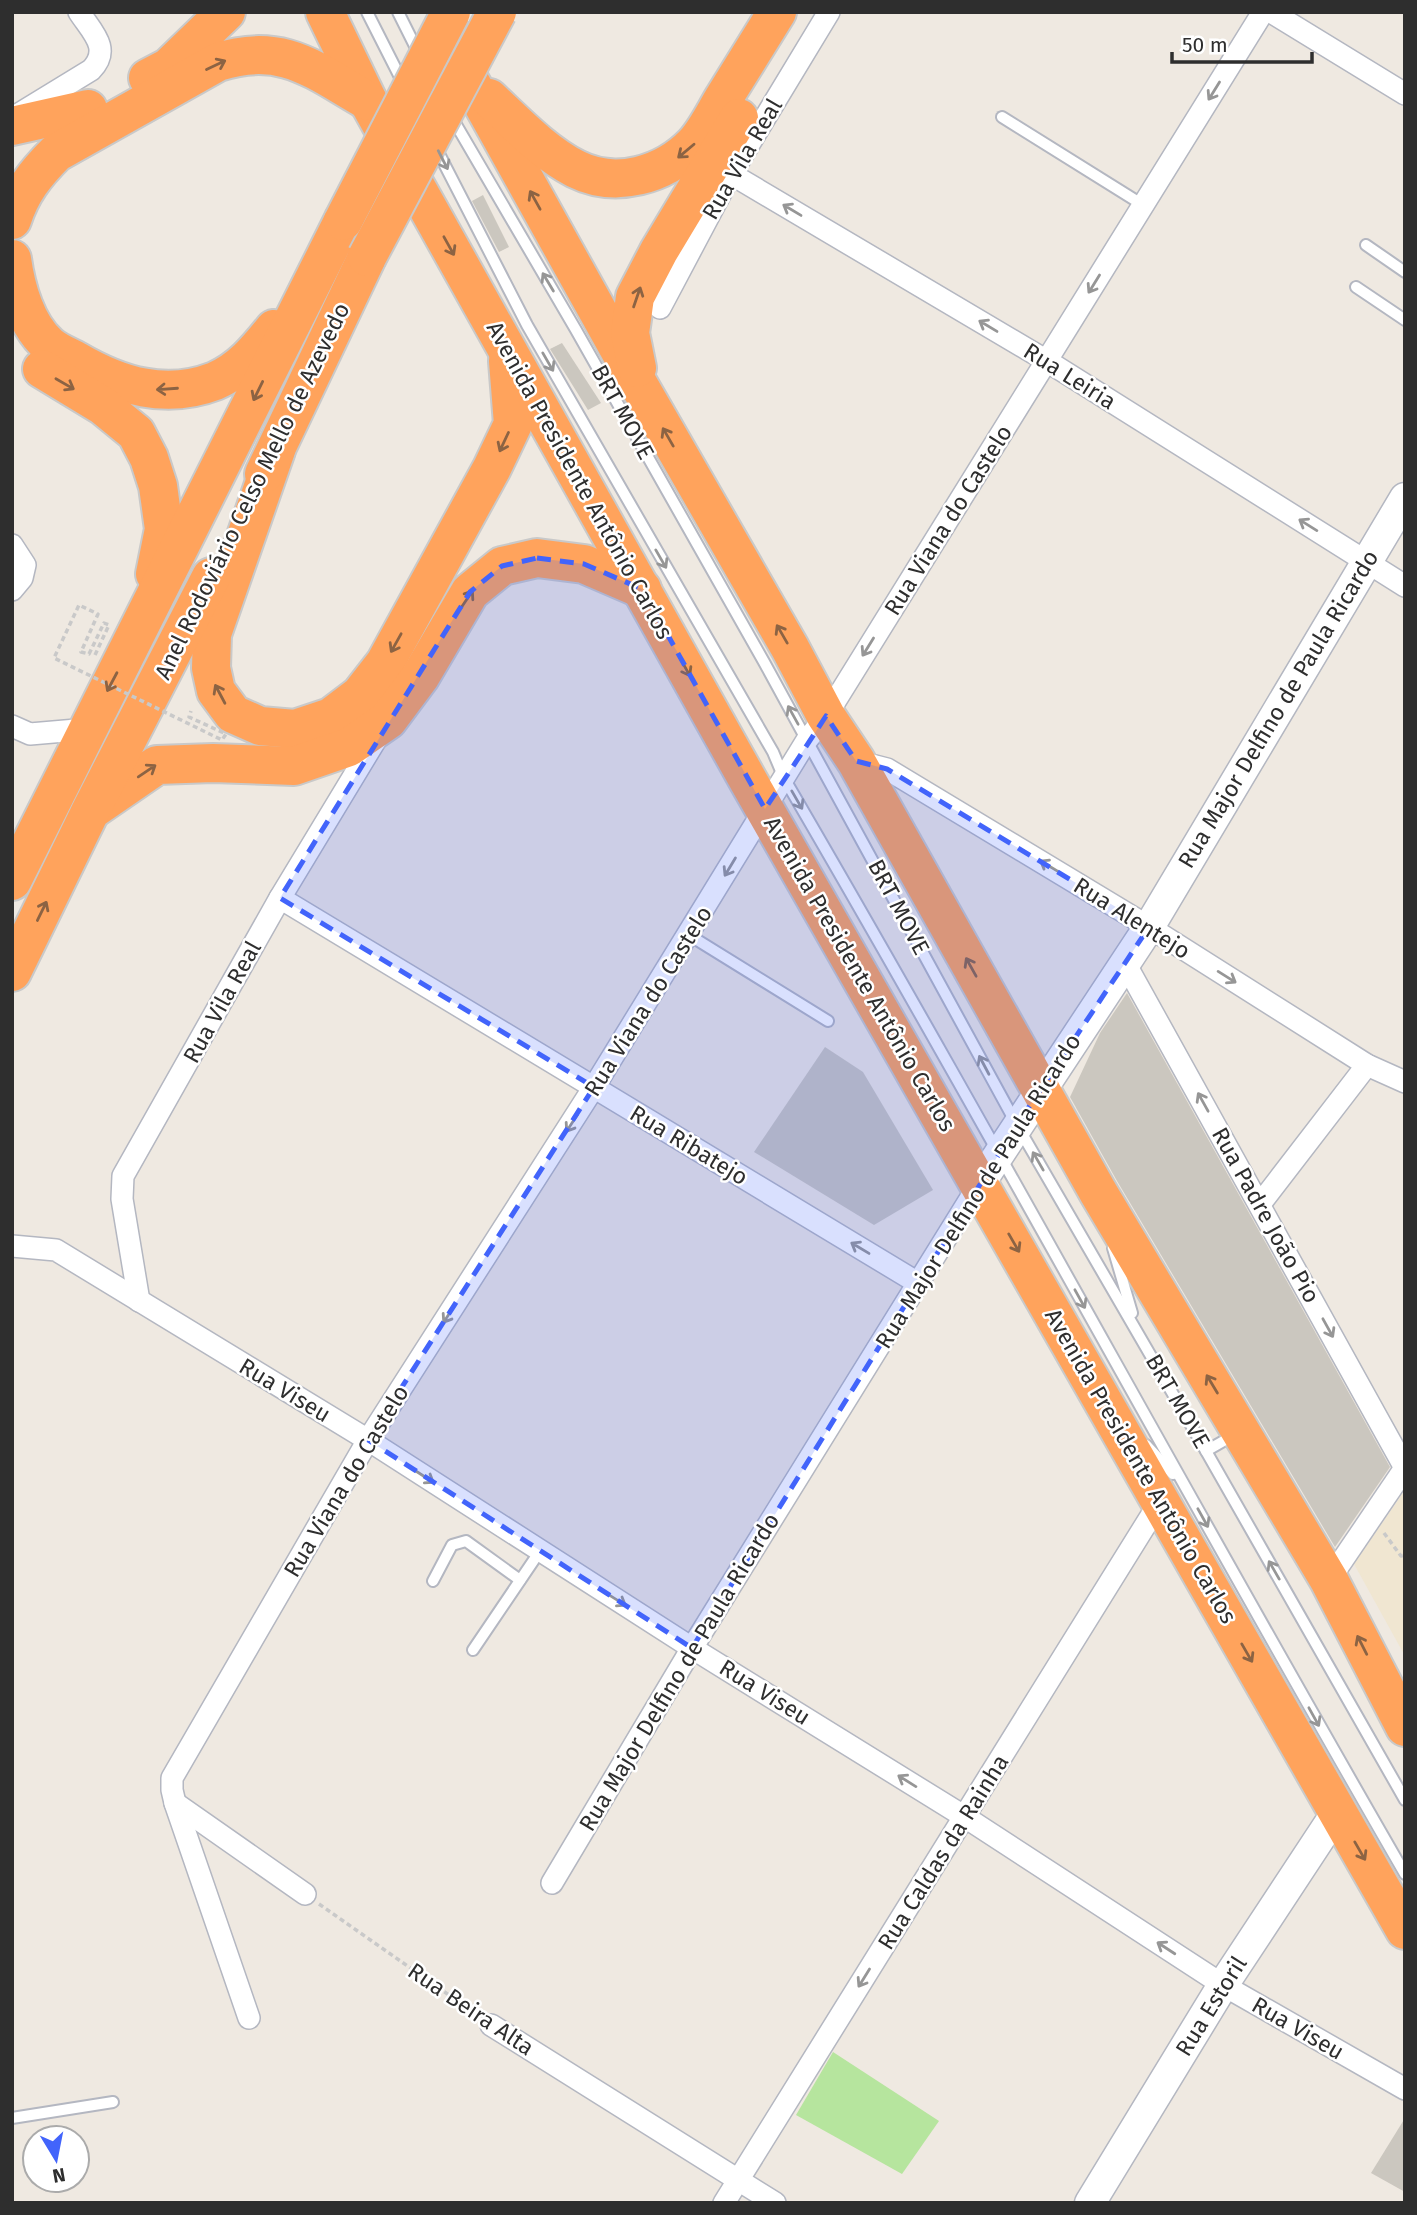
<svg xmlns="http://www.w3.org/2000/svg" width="1417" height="2215" font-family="'Fira Sans',sans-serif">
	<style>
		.education { fill: #f0e6d1 }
		.green { fill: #b6e59e }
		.building { fill: #cbc7bf }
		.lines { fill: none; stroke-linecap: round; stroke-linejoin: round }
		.lane-casing { stroke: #b4b7c1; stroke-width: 14 }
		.street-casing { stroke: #b4b7c1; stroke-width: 24 }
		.secondary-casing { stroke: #b4b7c1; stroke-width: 33 }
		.highway-casing { stroke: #c9c9c9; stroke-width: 42 }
		.path { stroke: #c9c9c9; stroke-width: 3.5; stroke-dasharray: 5 3.5; stroke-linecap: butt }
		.lane { stroke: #fff; stroke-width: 10 }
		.street { stroke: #fff; stroke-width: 21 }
		.secondary { stroke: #fff; stroke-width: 30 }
		.highway { stroke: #ffa35c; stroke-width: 38 }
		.highway-bridge-casing { stroke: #c9c9c9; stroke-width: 42; stroke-linecap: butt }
		.path-bridge { stroke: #c9c9c9; stroke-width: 3.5; stroke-dasharray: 5 3.5; stroke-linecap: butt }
		.highway-bridge { stroke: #ffa35c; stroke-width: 38 }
		.oneway { stroke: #8c6343 }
		.oneway2 { stroke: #969696 }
		.marked { fill: #4264fb; fill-opacity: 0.2; stroke: #4264fb; stroke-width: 5; stroke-dasharray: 14 9; stroke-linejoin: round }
		.labels { text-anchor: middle; stroke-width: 5; stroke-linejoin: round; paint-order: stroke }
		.street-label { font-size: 23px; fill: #2e2e2e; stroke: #fff }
	</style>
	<rect width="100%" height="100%" fill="#efe9e1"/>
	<path class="education" d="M1405,1490V1656L1354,1564Z"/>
	<path class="green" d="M833,2052L939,2121L902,2174L796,2115Z"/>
	<g class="building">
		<path d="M483,195L509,247L499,252L472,201Z"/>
		<path d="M562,343L601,403L588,410L550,349Z"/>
		<path d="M1127,993L1390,1467L1335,1547L1117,1181L1070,1097L1100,1033Z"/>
		<path d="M825,1047L863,1072L933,1190L874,1225L754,1152Z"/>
		<path d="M1405,2118V2192L1371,2173Z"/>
	</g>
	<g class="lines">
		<g class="lane-casing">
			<g id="lane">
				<path d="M367,12L404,85"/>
				<path d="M398,12L419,54"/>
				<path d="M451,116L576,330L764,662L1017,1125L1206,1451L1405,1800"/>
				<path d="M1002,117L1143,205"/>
				<path d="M435,146L527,325L773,752L784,778C996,1141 1195,1511 1405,1874"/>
				<path d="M1366,245L1405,272"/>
				<path d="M1356,287L1405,320"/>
				<path d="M689,935L828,1021"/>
				<path d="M1113,1248L1132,1313"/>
				<path d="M1146,1445L1173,1474"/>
				<path d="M1206,1451L1234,1435"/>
				<path d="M433,1581L452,1545L466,1541L520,1580"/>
				<path d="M473,1650L540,1551"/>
				<path d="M12,2118L113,2102"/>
			</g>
		</g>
		<g class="street-casing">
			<g id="street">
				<path d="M1271,12L1405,94"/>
				<path d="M19,114L91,70C112,49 92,32 79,12"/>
				<path d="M731,174L1047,361L1405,586"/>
				<path d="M660,308L731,174L829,12"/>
				<path d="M12,545L25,565L22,578L12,590"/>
				<path d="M12,726L30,734L88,729"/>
				<path d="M856,761L887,769L1149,927L1367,1065L1405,1082"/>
				<path d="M280,898L918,1283"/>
				<path d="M1125,963L1405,1468"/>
				<path d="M1260,1204L1367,1065"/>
				<path d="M12,1246L56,1250L368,1440L692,1648L965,1817L1223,1985L1405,2089"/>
				<path d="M139,1301L122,1199L123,1176L280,898L378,736"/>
				<path d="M1329,1580L1405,1468"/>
				<path d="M175,1803L305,1894"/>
				<path d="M552,1883L692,1648L980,1183"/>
				<path d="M249,2018L175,1803L172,1790V1778L368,1440L594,1087L807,740L826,716L1263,12"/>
				<path d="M491,2025L775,2203"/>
				<path d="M724,2203L1161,1500"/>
			</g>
		</g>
		<g class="secondary-casing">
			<g id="secondary">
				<path d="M980,1183L1149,927L1405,498"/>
				<path d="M1090,2203L1223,1985L1337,1812"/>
			</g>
		</g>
		<g class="highway-casing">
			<g id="highway">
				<path d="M325,12L368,101L749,782L1405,1930"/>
				<path d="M452,49L640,387L790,648L826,716L856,761L1098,1192L1329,1580L1405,1727"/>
				<path d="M148,78L169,67L226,12"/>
				<path d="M489,98C516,123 543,152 576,169C616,189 664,175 694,144C706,131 714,114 723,99C741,70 759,41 777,12"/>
				<path d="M12,126L88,109"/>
				<path d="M12,220C21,192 35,174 56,153L218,62C283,41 315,71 368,101"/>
				<path d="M12,259C16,288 26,325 49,345C57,352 68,356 77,361C120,386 166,400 215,381C241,370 257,350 274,329"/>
				<path d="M637,368L630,333L635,297L659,251L739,118"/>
				<path d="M42,369L103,406L136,433L149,458L158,486L164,529L155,574"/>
				<path d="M276,450L212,634L211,668L216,691L233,714L260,726L295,729L331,717L360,695L385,663L492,468L513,424L508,361"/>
				<path d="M264,474L367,257"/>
				<path d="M96,807L157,765L213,763L294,766L349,747L388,720L420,677L470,592L502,566L537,558L584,564L642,589"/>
				<path d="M12,881L343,221"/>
				<path d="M12,972L91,810L211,577"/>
			</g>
		</g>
		<g class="path">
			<path d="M1384,1533L1401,1556L1405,1555"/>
			<path d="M319,1904L476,2014"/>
		</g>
		<use href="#lane" class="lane"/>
		<use href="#street" class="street"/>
		<use href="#secondary" class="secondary"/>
		<use href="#highway" class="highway"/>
		<g class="highway-bridge-casing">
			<g id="highway-bridge">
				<path d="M343,221L451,12"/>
				<path d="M367,257L497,12"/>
			</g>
		</g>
		<path class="path-bridge" d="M95,655L109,625L104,623L89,654L81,652L98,614L79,605L54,658L222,740L226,734L189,717L191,711"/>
		<use href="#highway-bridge" class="highway-bridge"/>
	</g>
	<defs><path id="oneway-shaft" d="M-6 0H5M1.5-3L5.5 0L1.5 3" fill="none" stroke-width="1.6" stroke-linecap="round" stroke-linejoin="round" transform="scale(1.75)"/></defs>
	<g class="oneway">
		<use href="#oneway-shaft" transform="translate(216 65) rotate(-25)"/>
		<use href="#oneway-shaft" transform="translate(686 151) rotate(140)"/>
		<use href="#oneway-shaft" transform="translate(535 200) rotate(-119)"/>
		<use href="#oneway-shaft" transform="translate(449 246) rotate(61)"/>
		<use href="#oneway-shaft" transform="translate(637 297) rotate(-71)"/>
		<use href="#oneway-shaft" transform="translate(65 384) rotate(30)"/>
		<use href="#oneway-shaft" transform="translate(167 389) rotate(176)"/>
		<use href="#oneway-shaft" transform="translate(258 391) rotate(116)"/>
		<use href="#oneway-shaft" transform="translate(668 437) rotate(-120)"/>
		<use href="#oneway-shaft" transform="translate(504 442) rotate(115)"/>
		<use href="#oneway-shaft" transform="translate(467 599) rotate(-56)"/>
		<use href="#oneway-shaft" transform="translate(782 634) rotate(-120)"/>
		<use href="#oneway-shaft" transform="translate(396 643) rotate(119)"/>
		<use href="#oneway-shaft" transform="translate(685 667) rotate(61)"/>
		<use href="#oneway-shaft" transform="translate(112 682) rotate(118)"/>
		<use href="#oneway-shaft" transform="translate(220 694) rotate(-118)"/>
		<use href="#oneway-shaft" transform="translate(147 771) rotate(-34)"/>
		<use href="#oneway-shaft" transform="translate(42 911) rotate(-64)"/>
		<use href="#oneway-shaft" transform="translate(971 967) rotate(-119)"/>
		<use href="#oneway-shaft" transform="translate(1014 1243) rotate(60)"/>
		<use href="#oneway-shaft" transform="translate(1212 1384) rotate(-121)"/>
		<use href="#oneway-shaft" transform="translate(1362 1645) rotate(-117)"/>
		<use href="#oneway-shaft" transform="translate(1247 1653) rotate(60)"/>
		<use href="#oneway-shaft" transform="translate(1360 1851) rotate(60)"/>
	</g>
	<g class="oneway2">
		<use href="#oneway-shaft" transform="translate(1214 91) rotate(122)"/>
		<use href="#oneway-shaft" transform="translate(443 160) rotate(63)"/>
		<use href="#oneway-shaft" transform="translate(792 210) rotate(-149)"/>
		<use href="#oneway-shaft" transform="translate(548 282) rotate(-121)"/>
		<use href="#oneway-shaft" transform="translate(1094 284) rotate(122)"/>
		<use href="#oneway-shaft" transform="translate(988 326) rotate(-149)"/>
		<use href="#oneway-shaft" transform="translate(548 362) rotate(60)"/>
		<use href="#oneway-shaft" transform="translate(1308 525) rotate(-148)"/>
		<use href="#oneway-shaft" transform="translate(661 559) rotate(60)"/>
		<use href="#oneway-shaft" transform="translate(868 647) rotate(122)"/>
		<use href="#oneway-shaft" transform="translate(793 715) rotate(-119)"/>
		<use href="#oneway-shaft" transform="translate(797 800) rotate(60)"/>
		<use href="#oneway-shaft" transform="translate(1049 866) rotate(-149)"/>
		<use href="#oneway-shaft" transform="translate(730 867) rotate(121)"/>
		<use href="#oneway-shaft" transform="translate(1227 977) rotate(32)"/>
		<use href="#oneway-shaft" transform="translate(984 1065) rotate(-118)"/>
		<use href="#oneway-shaft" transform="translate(1203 1102) rotate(-119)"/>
		<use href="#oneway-shaft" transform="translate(572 1123) rotate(123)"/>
		<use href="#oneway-shaft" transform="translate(1038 1161) rotate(-120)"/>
		<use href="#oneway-shaft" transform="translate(860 1248) rotate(-149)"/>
		<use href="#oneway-shaft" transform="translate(1080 1299) rotate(61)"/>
		<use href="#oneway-shaft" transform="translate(449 1314) rotate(123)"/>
		<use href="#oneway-shaft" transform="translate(1328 1328) rotate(61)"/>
		<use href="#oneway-shaft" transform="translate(425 1477) rotate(33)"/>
		<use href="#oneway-shaft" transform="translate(1203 1518) rotate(61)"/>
		<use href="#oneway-shaft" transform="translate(1274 1570) rotate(-120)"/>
		<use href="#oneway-shaft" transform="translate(617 1600) rotate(32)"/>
		<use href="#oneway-shaft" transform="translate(1314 1717) rotate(61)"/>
		<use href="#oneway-shaft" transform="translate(907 1781) rotate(-148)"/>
		<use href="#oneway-shaft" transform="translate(1166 1948) rotate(-147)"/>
		<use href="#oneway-shaft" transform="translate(864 1978) rotate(122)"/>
	</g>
	<path class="marked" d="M537,558L584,564L642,589L765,809L826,716L856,761L887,769L1149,927L1017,1125L692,1648L368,1440L594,1087L280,898L470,592L502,566Z"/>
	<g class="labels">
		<g class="street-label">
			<text transform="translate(742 159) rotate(-60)" y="8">Rua Vila Real</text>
			<text transform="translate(1070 376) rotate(32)" y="8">Rua Leiria</text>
			<text transform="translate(623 412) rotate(61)" y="8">BRT MOVE</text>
			<text transform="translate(580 480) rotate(61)" y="8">Avenida Presidente Antônio Carlos</text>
			<text transform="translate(252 491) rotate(-64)" y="8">Anel Rodoviário Celso Mello de Azevedo</text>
			<text transform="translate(948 520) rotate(-58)" y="8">Rua Viana do Castelo</text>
			<text transform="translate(1278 709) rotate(-59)" y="8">Rua Major Delfino de Paula Ricardo</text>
			<text transform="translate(899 907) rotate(62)" y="8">BRT MOVE</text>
			<text transform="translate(1132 918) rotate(32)" y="8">Rua Alentejo</text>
			<text transform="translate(860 974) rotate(60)" y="8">Avenida Presidente Antônio Carlos</text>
			<text transform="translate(648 1001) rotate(-58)" y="8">Rua Viana do Castelo</text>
			<text transform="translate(222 1002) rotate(-61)" y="8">Rua Vila Real</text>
			<text transform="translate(689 1145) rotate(31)" y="8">Rua Ribatejo</text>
			<text transform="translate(978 1191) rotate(-58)" y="8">Rua Major Delfino de Paula Ricardo</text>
			<text transform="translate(1266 1215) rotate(61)" y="8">Rua Padre João Pio</text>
			<text transform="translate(285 1390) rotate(31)" y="8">Rua Viseu</text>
			<text transform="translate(1178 1401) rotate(60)" y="8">BRT MOVE</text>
			<text transform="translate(1141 1466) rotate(60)" y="8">Avenida Presidente Antônio Carlos</text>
			<text transform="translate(346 1481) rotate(-59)" y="8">Rua Viana do Castelo</text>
			<text transform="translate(679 1672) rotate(-59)" y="8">Rua Major Delfino de Paula Ricardo</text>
			<text transform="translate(765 1692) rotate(32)" y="8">Rua Viseu</text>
			<text transform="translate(943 1852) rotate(-58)" y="8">Rua Caldas da Rainha</text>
			<text transform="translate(1211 2006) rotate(-58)" y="8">Rua Estoril</text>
			<text transform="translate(471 2009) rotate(34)" y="8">Rua Beira Alta</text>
			<text transform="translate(1298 2028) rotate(30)" y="8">Rua Viseu</text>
		</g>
	</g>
	<rect width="1417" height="2215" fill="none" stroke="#2e2e2e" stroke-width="28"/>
	<g transform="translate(56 2159) rotate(170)"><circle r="33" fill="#ffffff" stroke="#ababab" stroke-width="2"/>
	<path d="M0-5L12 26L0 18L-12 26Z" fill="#4264fb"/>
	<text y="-10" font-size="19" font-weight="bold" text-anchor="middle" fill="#2e2e2e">N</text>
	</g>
	<path d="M1172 52v10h140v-10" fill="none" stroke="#2e2e2e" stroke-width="3.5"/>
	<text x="1182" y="52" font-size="21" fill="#2e2e2e" stroke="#ffffff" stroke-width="5" paint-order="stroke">50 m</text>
</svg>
